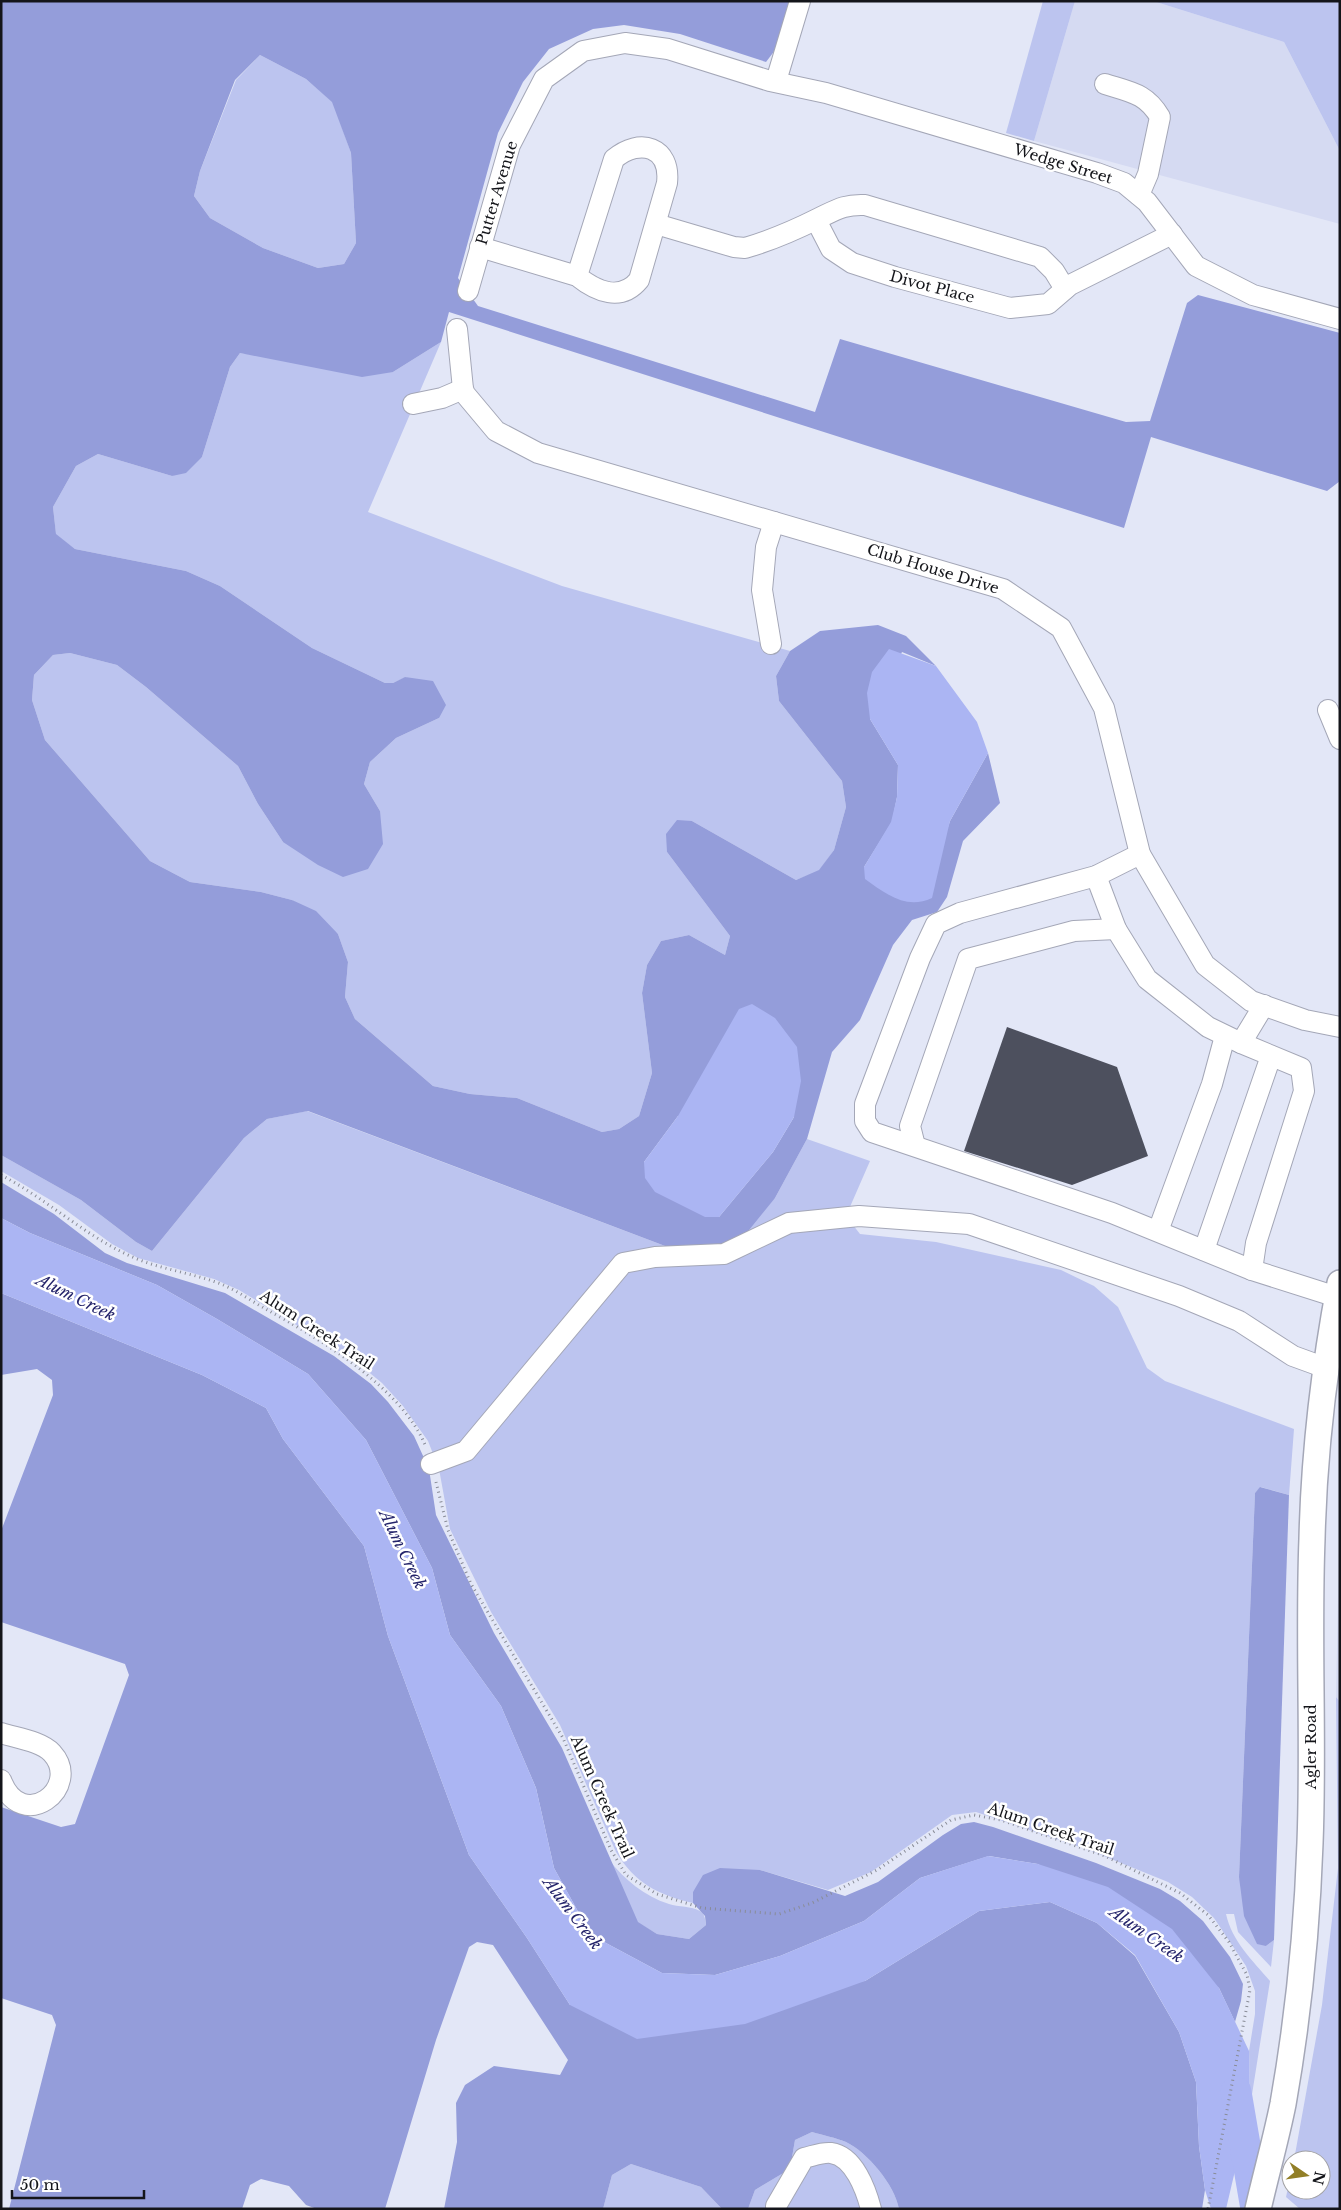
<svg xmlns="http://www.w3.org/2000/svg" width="1341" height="2210" font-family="'Libre Baskerville',serif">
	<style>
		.built { fill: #d5daf2 }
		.green { fill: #bcc4ef }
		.forest { fill: #949dda; fill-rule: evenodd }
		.water { fill: #abb5f3 }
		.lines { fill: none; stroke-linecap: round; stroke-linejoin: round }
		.river { stroke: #abb5f3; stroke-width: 31 }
		.building { fill: #4d505e }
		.minor-casing { stroke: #a4a7b7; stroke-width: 22 }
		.major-casing { stroke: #a4a7b7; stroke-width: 28 }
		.path { stroke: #898c97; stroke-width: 3; stroke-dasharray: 1 4; stroke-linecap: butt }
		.minor { stroke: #fff; stroke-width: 20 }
		.major { stroke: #fff; stroke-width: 25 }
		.labels { text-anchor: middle; stroke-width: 5; stroke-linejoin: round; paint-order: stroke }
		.street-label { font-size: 15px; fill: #14151a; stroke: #fff }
		.water-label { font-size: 16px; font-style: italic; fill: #25256b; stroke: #fff }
	</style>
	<rect width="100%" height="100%" fill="#e3e7f7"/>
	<g class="built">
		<path d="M1075,1H1153L1284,42L1340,151V224L1034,141Z"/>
		<path d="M1340,1497V1702L1336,1697Z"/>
	</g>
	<g class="green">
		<path d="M1043,1H1075L1034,141L1006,133Z"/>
		<path d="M1153,1H1340V151L1284,42Z"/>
		<path d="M260,55L306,79L333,102L351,153L356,243L344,264L318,268L263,248L210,218L194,196L200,171L236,80Z"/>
		<path d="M441,342L368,512L562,586L790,651L776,676L779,701L842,781L846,807L834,850L819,871L796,880L692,821L667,852L730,936L725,955L689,935L661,941L647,965L642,993L652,1073L639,1116L619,1129L602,1132L517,1098L470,1094L433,1086L355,1019L345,997L348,962L338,934L292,900L261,892L190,882L150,861L45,740L32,700L34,675L53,655L70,653L117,665L146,687L238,766L258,804L283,842L380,811L364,784L370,762L396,738L439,718L406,677L393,683H385L312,648L220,586L186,571L75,549L56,535L53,507L76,466L98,454L172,476L202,457L230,367L240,353L393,372Z"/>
		<path d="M307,1111L673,1249L775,1198L807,1139L870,1161L846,1216L860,1234L936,1242L1061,1270L1094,1286L1118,1307L1147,1368L1165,1381L1294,1429L1289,1495L1261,1487L1255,1493L1239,1877L1266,1946L1274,1940L1271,1967L1238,1932L1234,1914H1226C1232,1941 1252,1960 1270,1981L1250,2107L1249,2051L1255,2014V1991L1246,1966L1214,1918L1192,1897L1168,1882L1089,1850L976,1812L952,1815L871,1872L828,1890L760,1870L693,1892V1903C658,1895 635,1883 616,1852L560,1725L491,1612L450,1529L439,1469L428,1441L403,1406L382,1383L354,1360L239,1290L214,1279L138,1258L112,1244L59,1205L1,1171V1155L81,1200L136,1242L152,1251L244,1138L267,1119Z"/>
		<path d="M1336,1697L1340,1702V2209H1300L1286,2197L1291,2174V2190H1321V2160H1294L1322,2005L1338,1868Z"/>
		<path d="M609,1860C625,1880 644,1896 669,1904C678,1907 692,1906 700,1911C705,1914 705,1919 706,1925L689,1939L657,1934L637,1922Z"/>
		<path d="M812,2132C823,2135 836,2138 846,2142C867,2152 895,2185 899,2209H748L755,2190L790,2169L795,2140Z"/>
		<path d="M631,2164L701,2187L722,2209H603L612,2175Z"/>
	</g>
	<g class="forest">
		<path d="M1,1H793L782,41L766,62L680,34L624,25L593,29L549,49L523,82L498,133L458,278L478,306L815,412L840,339L1126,422L1150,421L1187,303L1198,295L1340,333V481L1327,491L1151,437L1124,528L449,312L441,342L393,372L362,377L240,353L230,367L202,457L186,473L172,476L98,454L76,466L53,507L56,534L75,549L186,571L220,586L312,648L385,683H393L405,677L433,681L446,705L439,718L396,738L370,762L364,784L380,811L383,844L368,869L343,877L318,865L283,842L258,804L238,766L146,687L117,665L70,653L53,655L34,675L32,700L45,740L150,861L190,882L261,892L292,900L316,911L338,934L348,962L345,997L355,1019L433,1086L470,1094L517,1098L602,1132L619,1129L639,1116L652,1073L642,993L647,965L661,941L689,935L725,955L730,936L667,852L666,834L677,820L692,821L796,880L819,870L834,850L846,807L842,781L779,701L776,676L790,651L820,631L878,625L906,636L936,666L902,652L870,719L898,765L897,797L892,822L864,867L944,839L950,821L988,753L1000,803L963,841L947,897L937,912L912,920L893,945L860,1020L832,1052L807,1139L775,1198L745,1235L709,1252L673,1249L308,1111L267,1119L244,1138L152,1251L136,1242L81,1200L1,1155ZM260,55L306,79L332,102L351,153L356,243L344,264L318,268L263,248L210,218L194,196L200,171L235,80ZM678,1116L794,1117L773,1152L719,1217L644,1162Z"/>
		<path d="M1,1182L54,1214L105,1253L127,1263L225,1293L334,1356L371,1384L388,1402L414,1436L429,1469L436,1515L494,1633L562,1748L638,1922L657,1934L689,1939L706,1925L705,1916L693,1903V1892L703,1875L720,1868L760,1870L845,1896L878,1882L943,1835L961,1824L974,1822L993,1827L1096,1863L1160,1889L1180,1901L1203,1921L1230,1957L1243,1984L1241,2001L1235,2022L1219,1988L1038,1864L989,1856L920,1878L864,1921L780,1956L715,1975L662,1973L591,1935L554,1868L536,1788L501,1706L450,1635L432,1568L366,1440L308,1374L217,1319L157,1285L30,1233L1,1218Z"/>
		<path d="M1,1293L202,1375L266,1408L283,1439L364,1546L388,1636L469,1855L527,1938L570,2005L865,1981L979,1911L1050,1902L1097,1923L1135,1956L1179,2032L1196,2082L1199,2146L1205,2190L1202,2209H899C895,2185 867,2152 846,2142C836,2138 823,2135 812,2132L795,2140L790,2169L755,2190L748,2209H722L701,2187L631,2164L612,2175L603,2209H444L457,2142L456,2103L465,2085L494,2066L560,2075L568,2060L493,1945L477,1942L469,1947L436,2040L385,2209H317L306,2205L289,2186L261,2179L250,2185L242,2209H9L56,2025L52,2015L1,1998V1807L61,1827L75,1824L129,1675L125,1664L1,1622V1531L53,1395L52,1380L37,1369L1,1375Z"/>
		<path d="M1260,1487L1289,1495L1274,1940L1266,1946L1257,1944L1244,1916L1239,1877L1255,1493Z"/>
	</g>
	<g class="water">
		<path d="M889,649L936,666L977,722L988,753L950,821L932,898C906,910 886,894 865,879L864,867L891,822L897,797L898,765L870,719L867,693L872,672Z"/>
		<path d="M752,1004L775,1018L797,1047L801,1081L794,1117L773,1152L719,1217H705L655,1192L645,1178L644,1162L678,1116L739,1009Z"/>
		<path d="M1,1218L30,1233L157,1285L217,1319L308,1374L366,1440L432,1568L450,1635L501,1706L536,1788L554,1868L591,1935L662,1973L715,1975L780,1956L864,1921L920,1878L988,1856L1038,1864L1108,1887L1172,1929L1219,1988L1249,2051L1250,2107L1226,2209H1211L1205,2190L1199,2146L1196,2082L1179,2032L1135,1955L1097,1923L1050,1902L979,1911L865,1981L745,2024L637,2039L570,2005L527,1938L469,1855L388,1636L364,1546L283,1439L266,1408L202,1375L1,1293Z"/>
	</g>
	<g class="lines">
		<path class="river" d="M1236,2092L1256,2209"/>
	</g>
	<path class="building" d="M1007,1027L1117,1067L1148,1156L1072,1185L964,1151Z"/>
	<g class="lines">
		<g class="minor-casing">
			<g id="minor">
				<path d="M776,81L800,1"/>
				<path d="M1105,84C1130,92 1146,93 1160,117L1148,174L1139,195"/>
				<path d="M816,220L831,249L852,263L895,277L1010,308L1048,304L1070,285L1172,234"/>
				<path d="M656,224L734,247L745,248C769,241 795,230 817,219C836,210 844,204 865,205L1040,257L1054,271L1065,289"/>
				<path d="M480,247L577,276C597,292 621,302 639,280L667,183C671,147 640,137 614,159L577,276"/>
				<path d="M468,291L510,145L544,79L583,51L625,43L668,49L770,81L826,93L1097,173L1124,183L1147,202L1196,266L1253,295L1340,319"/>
				<path d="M457,329L463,389L465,394L496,431L538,453L1003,589L1061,628L1104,708L1140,854L1205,965L1251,1001L1305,1020L1340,1027"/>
				<path d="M413,404L442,398L463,389"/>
				<path d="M771,644L762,590L766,547L774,522"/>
				<path d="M1328,710L1340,739"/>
				<path d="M1140,854L1096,876L960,913L936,924L920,958L865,1104V1121L872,1132L1112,1213L1252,1270L1337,1297"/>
				<path d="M1096,876L1116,929L1147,979L1208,1027L1241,1043"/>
				<path d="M915,1146L910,1126L968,959L1074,931L1116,929"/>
				<path d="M1158,1231L1212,1084L1225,1036"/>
				<path d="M1204,1250L1271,1056"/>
				<path d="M1252,1270L1256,1243L1304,1091L1301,1068L1241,1043L1264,1005"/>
				<path d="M431,1464L466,1451L623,1263L655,1257L724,1254L789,1223L859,1216L969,1224L1179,1296L1239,1321L1293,1356L1326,1368"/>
				<path d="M1,1733C16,1738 41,1741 52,1753C83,1787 22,1835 1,1780"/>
				<path d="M776,2206L804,2158C813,2156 822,2152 831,2153C854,2156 866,2190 871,2209"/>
			</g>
		</g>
		<g class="major-casing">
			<path id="major" d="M1258,2209C1266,2174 1276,2139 1283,2104C1298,2019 1307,1930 1310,1843C1314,1742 1308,1640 1312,1539C1314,1453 1324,1368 1340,1283"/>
		</g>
		<g class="path">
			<path d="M1,1175C45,1198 82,1233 126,1254C156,1269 190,1272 221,1284C236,1290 250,1300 264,1308C318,1338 402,1387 426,1447"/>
			<path d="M436,1482L448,1530L471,1584L563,1738L611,1850L626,1875L657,1894L702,1908L779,1914L812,1903L877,1870L951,1820L974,1815L1001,1820L1105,1856L1180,1893L1208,1915L1229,1942L1247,1975L1250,1990L1208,2209"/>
		</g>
		<use href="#minor" class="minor"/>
		<use href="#major" class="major"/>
	</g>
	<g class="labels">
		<g class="street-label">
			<text transform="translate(1063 164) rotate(17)" y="5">Wedge Street</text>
			<text transform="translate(497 193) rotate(-73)" y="5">Putter Avenue</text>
			<text transform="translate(932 287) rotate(15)" y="5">Divot Place</text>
			<text transform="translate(933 569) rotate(17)" y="5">Club House Drive</text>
			<text transform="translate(317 1330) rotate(33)" y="5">Alum Creek Trail</text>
			<text transform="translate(1311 1747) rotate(-90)" y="5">Agler Road</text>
			<text transform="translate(602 1797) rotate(66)" y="5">Alum Creek Trail</text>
			<text transform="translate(1051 1829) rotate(19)" y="5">Alum Creek Trail</text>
		</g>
		<g class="water-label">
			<text transform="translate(76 1297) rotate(26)" y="6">Alum Creek</text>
			<text transform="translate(403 1549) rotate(64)" y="6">Alum Creek</text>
			<text transform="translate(573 1913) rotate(53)" y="6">Alum Creek</text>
			<text transform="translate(1147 1934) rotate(35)" y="6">Alum Creek</text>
		</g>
	</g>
	<rect width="1341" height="2210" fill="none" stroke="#14151a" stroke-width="5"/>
	<g transform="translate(1306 2175) rotate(103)"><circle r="24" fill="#ffffff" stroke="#a1a1a3"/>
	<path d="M0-4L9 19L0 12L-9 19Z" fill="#927f27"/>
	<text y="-8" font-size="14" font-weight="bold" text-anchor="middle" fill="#14151a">N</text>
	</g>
	<path d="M12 2190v8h132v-8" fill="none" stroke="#14151a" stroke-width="2.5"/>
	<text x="20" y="2190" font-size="15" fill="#14151a" stroke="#ffffff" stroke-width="4" paint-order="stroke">50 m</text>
</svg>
